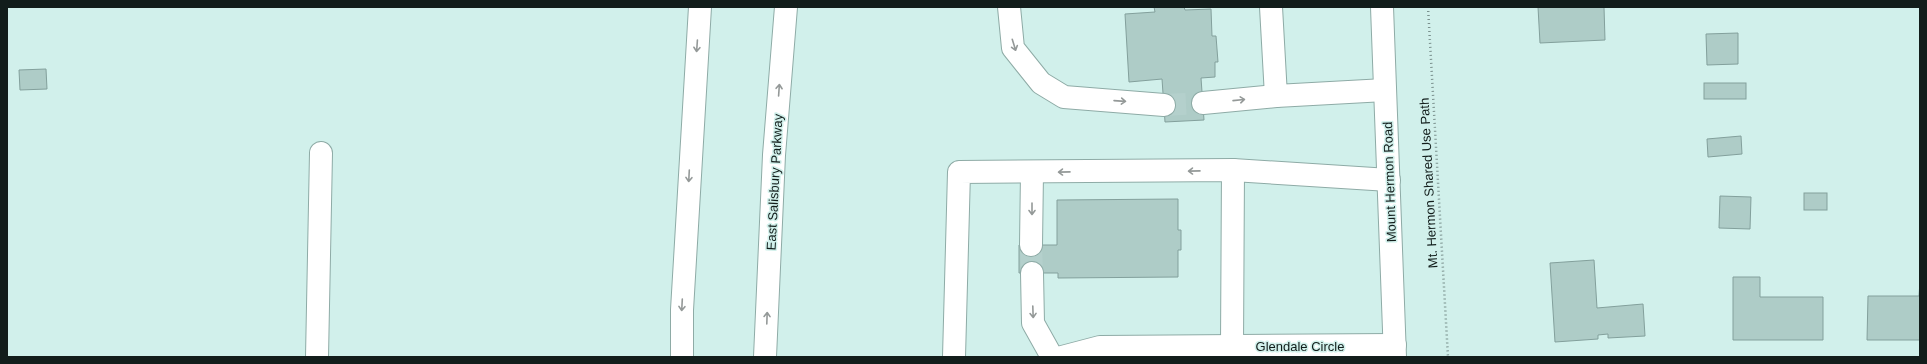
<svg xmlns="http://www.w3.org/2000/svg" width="1927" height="364" font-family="Arial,sans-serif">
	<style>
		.building { fill: #aeccc7; stroke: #83a09c }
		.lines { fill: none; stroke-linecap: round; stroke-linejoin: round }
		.minor-tunnel { stroke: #b4d0cc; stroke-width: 22; stroke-dasharray: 22 11; stroke-linecap: butt }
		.minor-casing { stroke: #8eaba6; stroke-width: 24 }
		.major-casing { stroke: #8eaba6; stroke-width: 24 }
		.path { stroke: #7b918e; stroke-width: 2.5; stroke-dasharray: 1 3; stroke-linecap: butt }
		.minor { stroke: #fff; stroke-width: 22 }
		.major { stroke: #fff; stroke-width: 22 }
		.oneway { stroke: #949998 }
		.labels { text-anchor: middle; stroke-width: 3; stroke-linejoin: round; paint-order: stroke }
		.street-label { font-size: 13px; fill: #121d1b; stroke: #d1f0eb }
	</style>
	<rect width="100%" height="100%" fill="#d1f0eb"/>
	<g class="building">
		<path d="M1154,7H1184L1185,10L1211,9L1212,36H1216L1218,62H1215V77L1201,78L1204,120L1165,122L1162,79L1129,82L1125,14L1155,12Z"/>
		<path d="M1538,7H1604L1605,40L1540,43Z"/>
		<path d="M1738,33V64L1707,65L1706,34Z"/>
		<path d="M46,69L47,89L20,90L19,70Z"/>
		<rect x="1704" y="83" width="42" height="16"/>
		<path d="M1741,136L1742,154L1708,157L1707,139Z"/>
		<rect x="1804" y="193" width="23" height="17"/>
		<path d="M1720,196L1751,197L1750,229L1719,228Z"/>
		<path d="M1178,199V230H1181V250H1178V277L1058,278V273H1019V245H1057V200Z"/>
		<path d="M1594,260L1597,308L1643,304L1645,336L1608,338V334L1598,335V339L1555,342L1550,263Z"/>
		<path d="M1733,277H1760V297H1823V340H1733Z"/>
		<path d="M1920,281V340H1867L1868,296H1919Z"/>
	</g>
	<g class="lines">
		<g class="minor-tunnel">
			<path d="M1164,105L1203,103"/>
			<path d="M1031,245L1032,273"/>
		</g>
		<g class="minor-casing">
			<g id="minor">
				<path d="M1009,7L1013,48L1041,83L1064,97L1164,105"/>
				<path d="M1271,7L1276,96L1385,90"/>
				<path d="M1203,103L1276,96"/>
				<path d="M1031,245L1032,172"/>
				<path d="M1032,273L1033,323L1052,357"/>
				<path d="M1232,346L1233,170"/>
				<path d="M317,357L321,153"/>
				<path d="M954,357L959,172L1233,170L1389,180"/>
				<path d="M1062,357L1100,347L1395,345"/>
			</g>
		</g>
		<g class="major-casing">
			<g id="major">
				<path d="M1382,7L1395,357"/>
				<path d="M682,357V310L700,7"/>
				<path d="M765,357L774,155L786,7"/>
			</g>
		</g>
		<path class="path" d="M1428,7L1448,357"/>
		<use href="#minor" class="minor"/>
		<use href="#major" class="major"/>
	</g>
	<defs><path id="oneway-shaft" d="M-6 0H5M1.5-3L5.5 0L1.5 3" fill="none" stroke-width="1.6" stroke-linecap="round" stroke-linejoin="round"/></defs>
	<g class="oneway">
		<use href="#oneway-shaft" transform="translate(1014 45) rotate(73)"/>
		<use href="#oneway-shaft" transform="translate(697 46) rotate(94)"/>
		<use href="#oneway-shaft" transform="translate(779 90) rotate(-86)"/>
		<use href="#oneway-shaft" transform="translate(1239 100) rotate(-6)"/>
		<use href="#oneway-shaft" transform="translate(1120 101) rotate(4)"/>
		<use href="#oneway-shaft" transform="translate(1194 171) rotate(179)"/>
		<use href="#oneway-shaft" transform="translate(1064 172) rotate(179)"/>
		<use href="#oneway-shaft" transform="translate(689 176) rotate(93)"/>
		<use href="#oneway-shaft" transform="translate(1032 209) rotate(90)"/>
		<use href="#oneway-shaft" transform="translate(682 305) rotate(93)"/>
		<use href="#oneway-shaft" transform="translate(1033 312) rotate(88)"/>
		<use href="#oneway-shaft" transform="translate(767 318) rotate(-88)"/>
	</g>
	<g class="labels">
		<g class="street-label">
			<text transform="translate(774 182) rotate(-87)" y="5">East Salisbury Parkway</text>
			<text transform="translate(1389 182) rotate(-92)" y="5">Mount Hermon Road</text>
			<text transform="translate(1428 183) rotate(-93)" y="5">Mt. Hermon Shared Use Path</text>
			<text x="1300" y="351">Glendale Circle</text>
		</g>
	</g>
	<rect width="1927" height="364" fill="none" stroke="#121d1b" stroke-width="16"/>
</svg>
